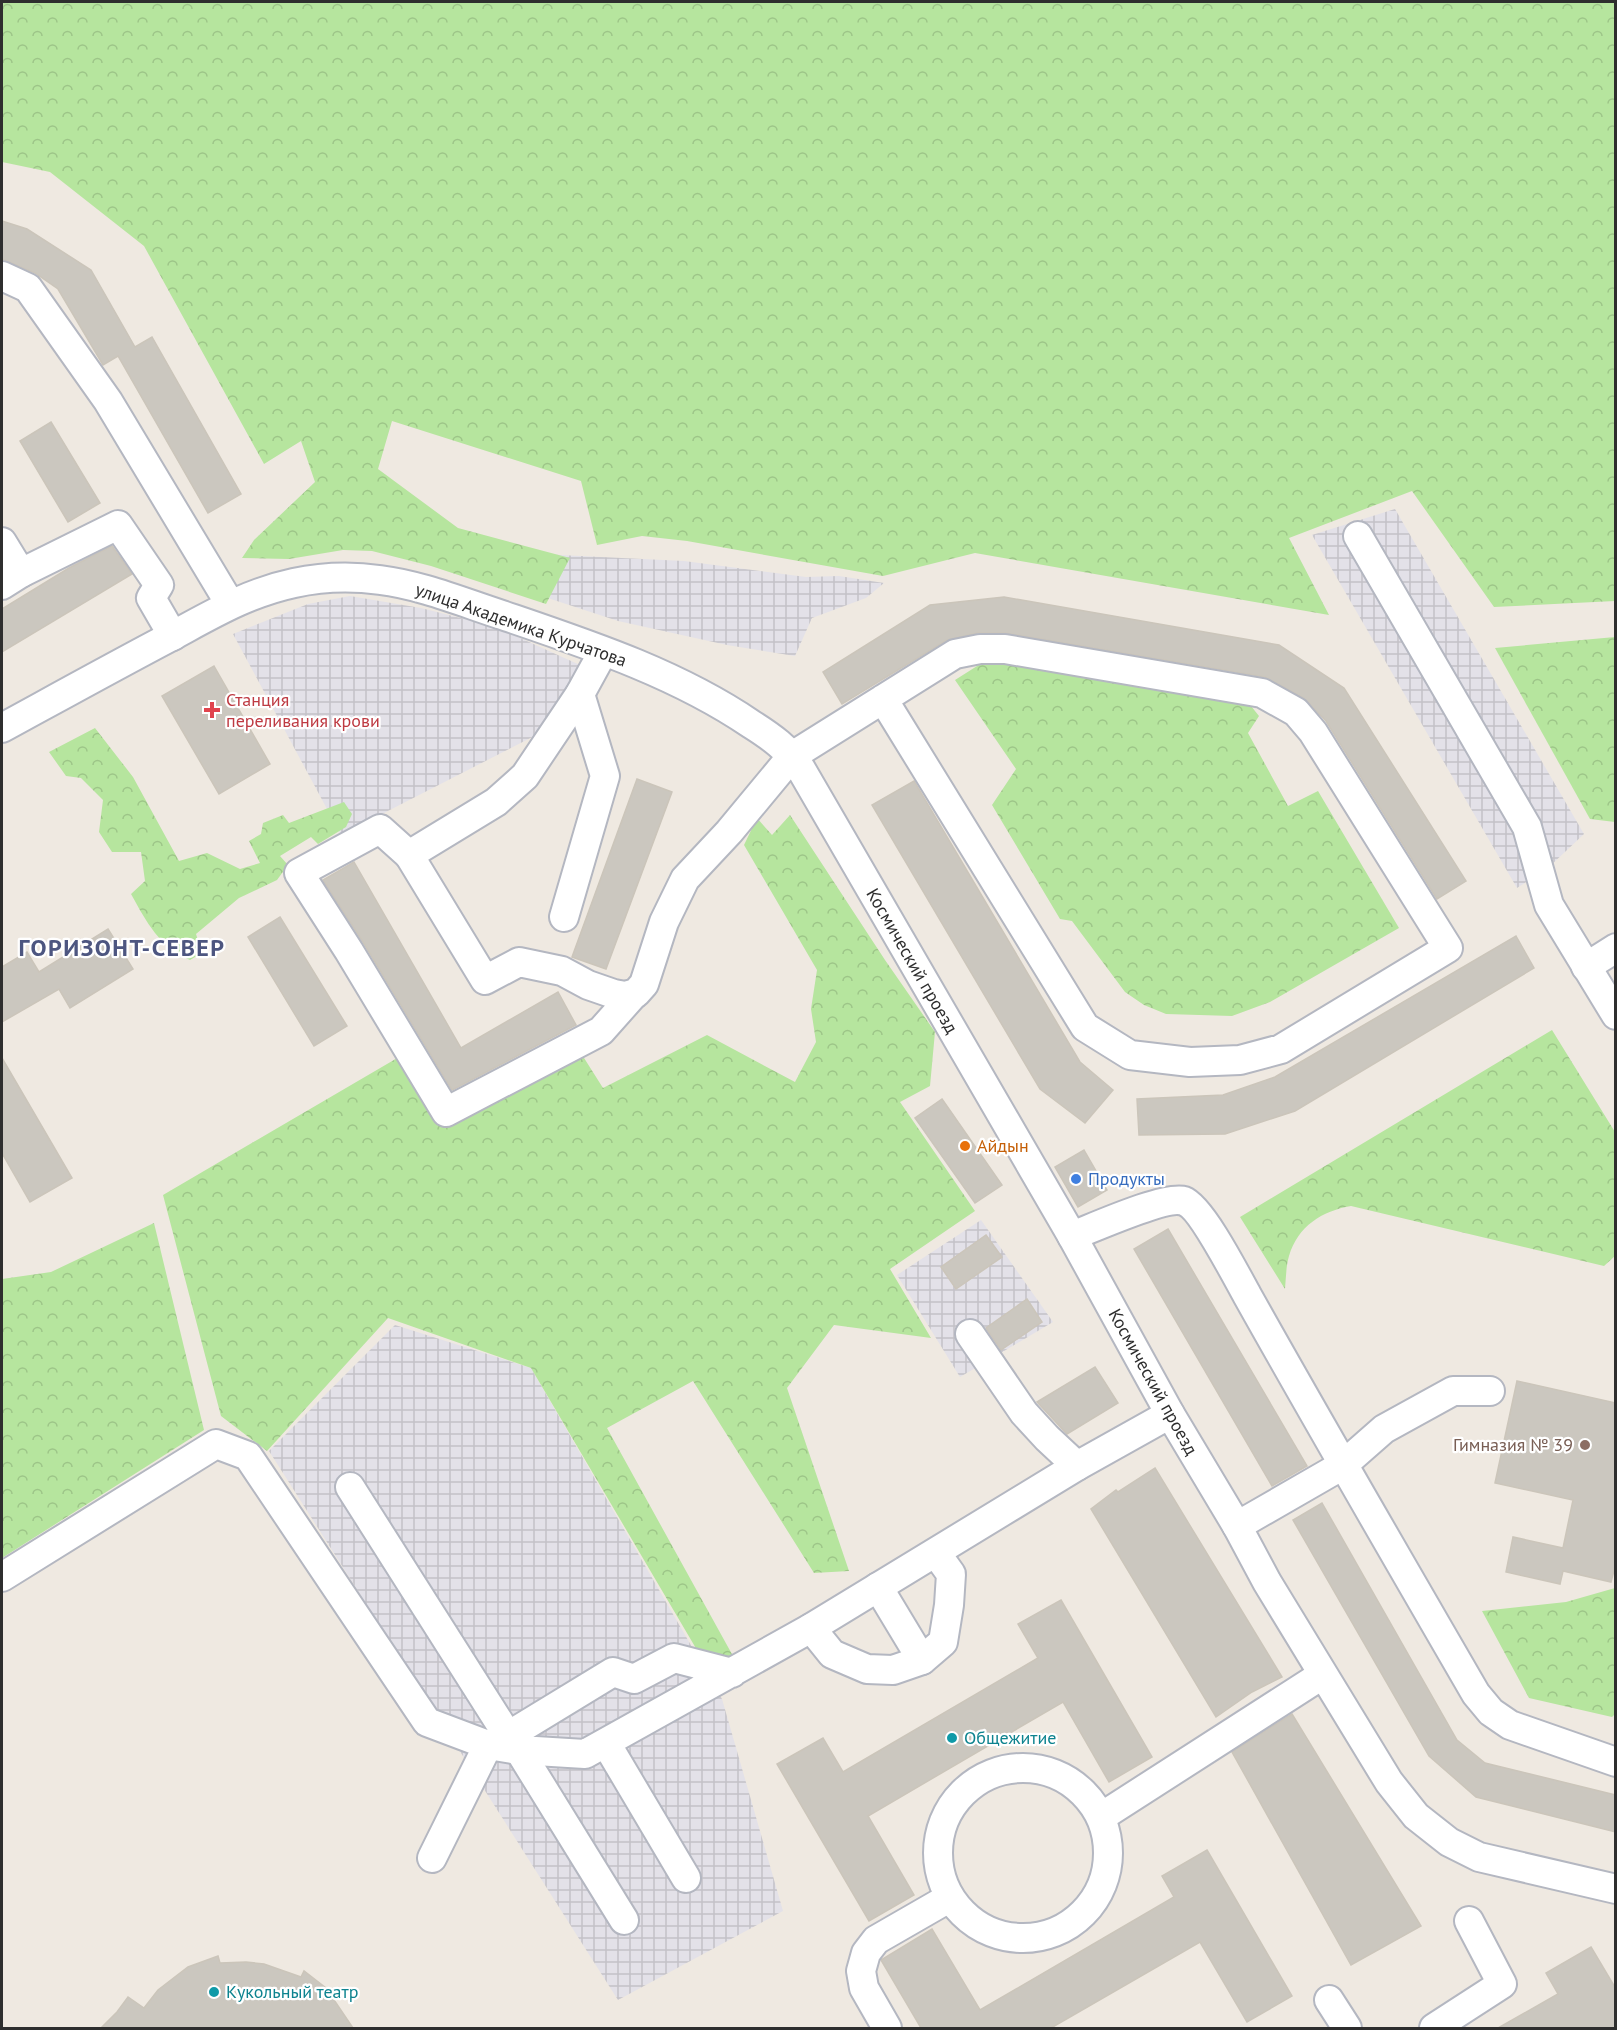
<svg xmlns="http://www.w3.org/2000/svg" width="1617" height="2030" font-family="'PT Sans',sans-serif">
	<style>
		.industrial { fill: url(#industrial-grid) }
		.forest { fill: url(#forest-crowns) }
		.building { fill: #cbc7bf; stroke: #cbc5ba; stroke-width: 1.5 }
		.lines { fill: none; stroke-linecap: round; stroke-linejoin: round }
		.minor-casing { stroke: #b4b7c1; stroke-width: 32 }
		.minor { stroke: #fff; stroke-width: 28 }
		.health-dot { fill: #e0444e; stroke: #fff; stroke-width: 2 }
		.food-dot { fill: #e8710a; stroke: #fff; stroke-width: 2 }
		.shop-dot { fill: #3f7fe0; stroke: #fff; stroke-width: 2 }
		.education-dot { fill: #8d6e63; stroke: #fff; stroke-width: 2 }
		.culture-dot { fill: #0f9aa8; stroke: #fff; stroke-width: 2 }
		.labels { text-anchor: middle; stroke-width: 4.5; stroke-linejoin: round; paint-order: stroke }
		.street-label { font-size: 18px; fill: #2e2e2e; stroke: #fff }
		.health-label { font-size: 18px; fill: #be3a42; stroke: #fff; text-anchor: start }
		.food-label { font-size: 18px; fill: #c56008; stroke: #fff; text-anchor: start }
		.shop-label { font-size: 18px; fill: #366cbe; stroke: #fff; text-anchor: start }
		.education-label { font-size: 18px; fill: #785e54; stroke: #fff; text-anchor: end }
		.culture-label { font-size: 18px; fill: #0d838f; stroke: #fff; text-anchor: start }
		.district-label { font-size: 24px; font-weight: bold; letter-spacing: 1.5px; fill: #4d5680; stroke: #fff }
	</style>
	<defs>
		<pattern id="industrial-grid" width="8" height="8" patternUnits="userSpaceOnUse" patternTransform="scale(1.5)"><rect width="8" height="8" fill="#e3e1e8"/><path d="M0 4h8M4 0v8" fill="none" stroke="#c3c1c7"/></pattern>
		<pattern id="forest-crowns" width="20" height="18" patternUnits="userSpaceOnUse" patternTransform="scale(1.5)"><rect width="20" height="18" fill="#b6e59e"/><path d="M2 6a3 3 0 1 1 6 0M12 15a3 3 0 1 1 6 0" fill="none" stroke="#9dc588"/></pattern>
	</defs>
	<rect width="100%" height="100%" fill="#efe9e1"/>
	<g class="industrial">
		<path d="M1395,509L1584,834L1548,868L1517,888L1312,535Z"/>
		<path d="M453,550L684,561L806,577L839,576L884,583L866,598L812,618L795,656L727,645L618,621L447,565Z"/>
		<path d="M350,596L421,608L496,627L580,665L548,729L341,835L233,634L308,604Z"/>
		<path d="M981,1220L1053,1322L960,1377L897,1275Z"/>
		<path d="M395,1325L531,1368L722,1699L783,1911L618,2000L269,1451Z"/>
	</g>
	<g class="forest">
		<path d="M2,2H1615V601L1494,607L1412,491L1289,538L1329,615L975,553L883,576L687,541L642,536L597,545L581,481L392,421L378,469L458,528L570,558L546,604L431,566L372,551L343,550L289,559L242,558L254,540L315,482L301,441L264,464L144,246L50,172L2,162Z"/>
		<path d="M1615,637H1616L1615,822L1590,819L1495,648Z"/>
		<path d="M985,661H1027L1247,701L1259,716L1248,733L1288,806L1318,791L1399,928L1270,1002L1232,1016L1166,1014L1144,1005L1125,992L1072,921L1060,919L992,805L1016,769L955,680Z"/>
		<path d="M95,728L133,777L179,861L207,853L240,869L260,863L249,841L261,834L263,823L283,815L289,823L344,802L352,814L346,827L318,844L311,837L280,856L288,865L277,880L239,898L196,934L202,953L190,960C159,946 147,923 131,894L145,881L141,852H112L99,832L103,800L81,778L66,776L49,752Z"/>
		<path d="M790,815L885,960L935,1032L930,1086L900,1102L975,1211L890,1269L931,1338L834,1325L787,1388L849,1571L814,1573L693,1381L607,1428L733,1656L704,1662L531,1368L388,1318L267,1451L221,1416L163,1195L399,1057L442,1115L579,1050L603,1088L707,1035L795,1082L816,1042L811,1009L817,970L744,845L757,818L772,835Z"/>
		<path d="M1552,1030L1615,1132V1256L1604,1266L1351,1206C1322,1211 1298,1226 1289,1256C1286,1266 1286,1278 1285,1289L1240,1217Z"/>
		<path d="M154,1223L204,1430L2,1558V1487L3,1479L2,1476V1279L51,1272Z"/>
		<path d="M1615,1588V1714L1612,1717L1529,1698L1482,1611L1566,1602Z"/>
	</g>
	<g class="building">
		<path d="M2,221L27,229L91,270L135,347L152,337L241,494L208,513L118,356L103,365L58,289L35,273L2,259Z"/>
		<path d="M51,422L100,503L68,522L20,441Z"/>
		<path d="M112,546L132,574L2,652V609L69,568Z"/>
		<path d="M1004,597L1279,645L1344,688L1466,881L1437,899L1326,721L1304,698L1265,677L1005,633H977L947,640L842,704L823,672L930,605Z"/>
		<path d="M214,666L270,764L219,794L162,696Z"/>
		<path d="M637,779L672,792L606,969L572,957Z"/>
		<path d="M914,781L1080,1062L1113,1090L1085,1123L1040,1089L872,805Z"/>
		<path d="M354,862L461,1048L558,992L576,1025L452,1090L363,942L323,880Z"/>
		<path d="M280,917L347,1026L314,1046L248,937Z"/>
		<path d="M108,929L133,969L70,1008L59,989L2,1022V967L27,952L39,972Z"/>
		<path d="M1516,936L1534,968L1295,1111L1225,1134L1139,1135L1137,1099L1223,1095L1275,1077Z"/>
		<path d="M2,1058L72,1178L30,1202L2,1153Z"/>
		<path d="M942,1099L1002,1185L975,1203L915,1118Z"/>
		<path d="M1084,1150L1107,1190L1078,1207L1055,1167Z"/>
		<path d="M1168,1229L1307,1466L1272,1486L1134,1249Z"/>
		<path d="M986,1235L1002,1257L956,1289L941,1267Z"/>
		<path d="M1027,1299L1042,1322L1001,1350L986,1328Z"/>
		<path d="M1095,1367L1118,1403L1067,1434L1037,1402Z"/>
		<path d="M1517,1381L1616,1403V1563L1611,1582L1563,1571L1560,1584L1506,1572L1513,1537L1563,1548L1573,1500L1495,1483Z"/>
		<path d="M1155,1468L1282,1677L1252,1692L1216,1717L1091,1509L1116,1490L1118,1492Z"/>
		<path d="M1322,1503L1457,1740L1485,1763L1616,1795V1832L1476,1797L1429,1756L1293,1520Z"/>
		<path d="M1061,1600L1152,1757L1109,1782L1063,1702L868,1816L914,1895L869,1921L777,1764L823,1738L843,1772L1038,1658L1018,1624Z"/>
		<path d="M1292,1714L1421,1926L1351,1965L1232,1752Z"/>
		<path d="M1207,1850L1292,1996L1247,2022L1200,1942L1051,2028H921L881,1960L932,1929L980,2010L1174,1897L1162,1876Z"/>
		<path d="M1591,1947L1616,1989V2028H1498L1558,1994L1546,1973Z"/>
		<path d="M218,1956L220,1963L246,1962L264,1964L301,1977L304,1971L326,1988L353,2028H101L117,2012L128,1997L144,2008L158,1990L188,1967Z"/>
	</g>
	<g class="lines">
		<g class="minor-casing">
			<g id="minor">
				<path d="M2,276L28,288L108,401L230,604"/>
				<path d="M1358,536L1527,827L1549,905L1616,1015"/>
				<path d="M2,542L21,573L2,585"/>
				<path d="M21,573L118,525L159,585L151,598L173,636"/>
				<path d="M603,652L580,694L525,776L496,802L409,855L485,980L519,962L562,971L588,985L614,994L625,996L636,993L644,984L664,922L685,879L729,832L792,756L955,654L980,649H1005L1262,693L1296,712L1313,732L1448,948L1281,1049L1240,1060L1190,1062L1130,1055L1085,1027L883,699"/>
				<path d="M2,728C57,698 113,667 170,637C211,615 247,593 294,583C322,577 351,576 380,580C421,585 462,602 502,615C587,644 676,673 751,724C770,736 789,749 801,769L1072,1236L1170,1414L1237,1526L1267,1582L1389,1782L1416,1816L1449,1842L1479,1857L1616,1889"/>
				<path d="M409,855L380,829L299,873L349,951L446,1112L601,1031L633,995"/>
				<path d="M564,917L605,776L580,694"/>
				<path d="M1586,967L1616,948"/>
				<path d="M1072,1236C1093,1228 1166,1195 1184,1201C1201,1207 1237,1277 1247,1295C1322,1429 1399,1561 1476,1694L1491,1712L1510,1725L1616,1762"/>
				<path d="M970,1334L1024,1413L1047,1438L1077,1466L1170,1414"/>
				<path d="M350,1487L508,1736"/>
				<path d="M1237,1526L1343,1465L1384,1429L1453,1391H1490"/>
				<path d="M2,1577L216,1444L248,1456L427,1722L488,1745L432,1858"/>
				<path d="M878,1587L922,1660"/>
				<path d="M811,1628L832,1654L867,1669L893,1670L922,1660L943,1642L949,1605L951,1574L936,1553"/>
				<path d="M732,1673L674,1658L634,1679L613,1672L508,1736L488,1745L519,1750L585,1754L811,1628L1077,1466"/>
				<path d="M606,1743L686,1878"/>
				<path d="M519,1750L624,1920"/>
				<circle cx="1023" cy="1853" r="85"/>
				<path d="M1101,1817L1322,1675"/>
				<path d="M1329,2000L1347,2028"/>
				<path d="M887,2028L864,1988L861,1971L866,1953L876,1940L949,1898"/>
				<path d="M1434,2028L1502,1984L1469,1921"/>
			</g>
		</g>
		<use href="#minor" class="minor"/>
	</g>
	<path class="health-dot" d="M209 701h6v6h6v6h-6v6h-6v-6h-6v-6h6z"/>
	<circle class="food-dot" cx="965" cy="1146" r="6"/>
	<circle class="shop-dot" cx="1076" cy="1179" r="6"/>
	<circle class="education-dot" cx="1585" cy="1445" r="6"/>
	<g class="culture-dot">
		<circle cx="952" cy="1738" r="6"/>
		<circle cx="214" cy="1992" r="6"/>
	</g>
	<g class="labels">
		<g class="street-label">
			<text transform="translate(521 625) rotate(19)" y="6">улица Академика Курчатова</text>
			<text transform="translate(912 961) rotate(60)" y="6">Космический проезд</text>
			<text transform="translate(1153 1382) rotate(61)" y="6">Космический проезд</text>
		</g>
		<g class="health-label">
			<text x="226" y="706">Станция<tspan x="226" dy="21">переливания крови</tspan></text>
		</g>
		<g class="food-label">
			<text x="977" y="1152">Айдын</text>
		</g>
		<g class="shop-label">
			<text x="1088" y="1185">Продукты</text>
		</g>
		<g class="education-label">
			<text x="1573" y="1451">Гимназия № 39</text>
		</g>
		<g class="culture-label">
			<text x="964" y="1744">Общежитие</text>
			<text x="226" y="1998">Кукольный театр</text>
		</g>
		<g class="district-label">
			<text x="122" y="956">ГОРИЗОНТ-СЕВЕР</text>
		</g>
	</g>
	<rect width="1617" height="2030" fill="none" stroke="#2e2e2e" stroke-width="6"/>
</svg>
